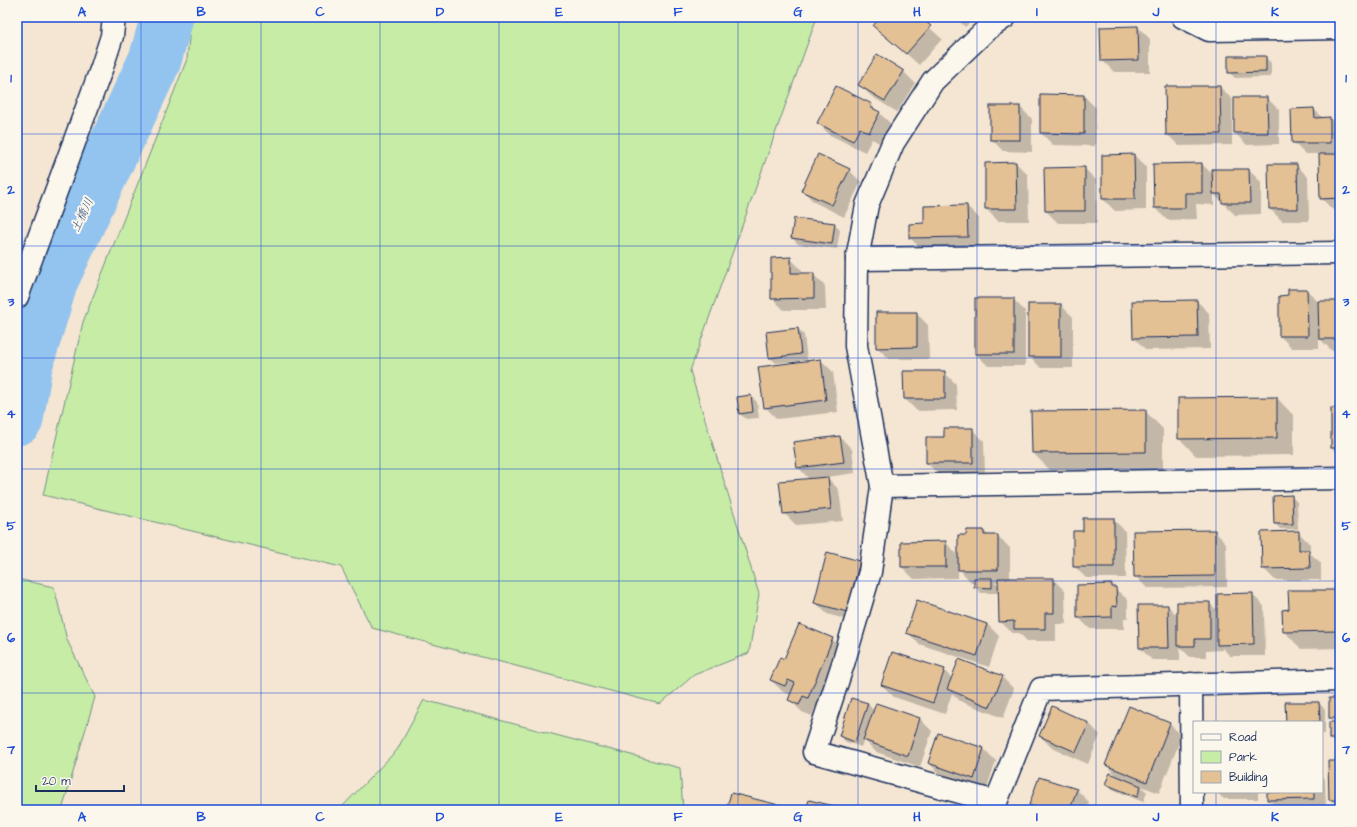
<svg xmlns="http://www.w3.org/2000/svg" width="1357" height="827" font-family="'Architects Daughter','Klee One',sans-serif">
	<style>
		.green { fill: #c6eca6; stroke: #708e82 }
		.shadow { fill: #0003; fill-rule: evenodd }
		.lines { fill: none; stroke-linecap: round; stroke-linejoin: round }
		.river { stroke: #93c4ef; stroke-width: 53 }
		.building { fill: #e4c095; stroke: #1b2f5e }
		.street-casing { stroke: #1b2f5e; stroke-width: 25 }
		.street { stroke: #fbf7ec; stroke-width: 22 }
		.grid { fill: none; stroke: #1d4ed8; stroke-width: 1; stroke-opacity: 0.55 }
		.labels { text-anchor: middle; stroke-width: 4; stroke-linejoin: round; paint-order: stroke }
		.water-label { font-size: 12px; font-style: italic; fill: #395482; stroke: #fbf7ec }
		.neatline { fill: none; stroke: #1d4ed8; stroke-width: 1.5 }
		.grid-label { font-size: 13px; text-anchor: middle; font-weight: bold; fill: #1d4ed8 }
	</style>
	<rect width="100%" height="100%" fill="#f4e6d2"/>
	<filter id="ink" filterUnits="userSpaceOnUse"><feTurbulence type="fractalNoise" baseFrequency=".025" numOctaves="2"/><feDisplacementMap in="SourceGraphic" scale="8" xChannelSelector="R" yChannelSelector="G"/><feConvolveMatrix kernelMatrix="1 2 1 2 8 2 1 2 1" color-interpolation-filters="sRGB"/></filter>
	<g filter="url(#ink)">
		<g class="green">
			<path d="M191,17H817L690,371L759,594L749,653L694,675L660,704L372,628L341,567L43,495L83,322L187,59Z"/>
			<path d="M17,579L54,587L67,640L95,697L62,810H17Z"/>
			<path d="M424,700L680,768L683,810H339L397,750Z"/>
		</g>
		<g class="shadow">
			<path d="M881,17H918L942,39L919,65L874,25Z"/>
			<path d="M955,17H976L965,27Z"/>
			<path d="M1138,27L1150,39V72H1114L1102,60Z"/>
			<path d="M1265,57L1271,63V77L1235,78L1229,72Z"/>
			<path d="M903,71L915,83L897,112L871,96L859,84Z"/>
			<path d="M1220,87L1232,99V145L1179,146L1167,134Z"/>
			<path d="M1084,96L1096,108L1095,146L1053,145L1041,133Z"/>
			<path d="M1267,98L1279,110V144L1247,145L1235,133Z"/>
			<path d="M871,105L891,124L881,144L872,139L865,152L830,135L818,123Z"/>
			<path d="M991,107H1020L1032,119V152L1003,151L991,139Z"/>
			<path d="M1314,109L1323,118H1330L1340,129V210H1333L1321,198L1320,154H1305L1293,142Z"/>
			<path d="M1134,155L1146,167V210L1115,211L1103,199Z"/>
			<path d="M1016,163L1028,175L1029,221H998L986,209V164Z"/>
			<path d="M1202,164L1214,176L1213,170H1249L1261,182V214L1235,215L1214,194V205L1196,204L1197,219L1167,220L1155,208Z"/>
			<path d="M1296,165L1308,177L1309,221H1282L1270,209Z"/>
			<path d="M1084,168L1096,180L1097,223H1058L1046,211Z"/>
			<path d="M849,170L861,182L844,217L814,202L802,190Z"/>
			<path d="M967,206L979,218V249L922,250L910,238L925,224Z"/>
			<path d="M834,224L840,230L837,249L798,244L792,238Z"/>
			<path d="M790,258L802,270V274H813L825,286L826,310H784L772,298Z"/>
			<path d="M1307,290L1318,302H1340V350L1332,351L1319,338V348H1292L1280,336L1289,296Z"/>
			<path d="M1013,299L1025,311V366H988L976,354Z"/>
			<path d="M1197,301L1209,313L1210,349L1146,350L1134,338Z"/>
			<path d="M1061,305L1073,317V368H1041L1029,356Z"/>
			<path d="M916,313L928,325L929,359H889L877,347Z"/>
			<path d="M798,329L804,335L807,360L776,363L770,358Z"/>
			<path d="M821,360L833,372L838,412L777,419L765,407Z"/>
			<path d="M944,372L956,384L957,410L917,411L905,399Z"/>
			<path d="M751,396L757,402L759,418L746,419L740,414Z"/>
			<path d="M1277,398L1294,416V455L1196,456L1179,438Z"/>
			<path d="M1332,409H1340V456L1332,448Z"/>
			<path d="M1145,411L1163,429V469L1050,470L1033,453Z"/>
			<path d="M972,429L984,441L985,475H939L927,463Z"/>
			<path d="M840,437L852,449L855,473L827,477L839,490L843,521L796,525L784,513L810,480L798,467Z"/>
			<path d="M1291,496L1297,502L1298,529H1280L1275,523Z"/>
			<path d="M1113,519L1125,531L1126,578H1086L1074,566Z"/>
			<path d="M984,531L989,536H998L1010,548V579H1053L1065,591L1066,624H1056V641H1027L1019,633H1012L1000,621L999,593H981L975,587V582H971L958,568V578L914,579L902,567L945,542L959,556L967,536ZM999,581V586L995,582Z"/>
			<path d="M1214,531L1226,543L1227,587L1147,588L1135,576Z"/>
			<path d="M1298,532L1310,544V553L1321,563V580H1275L1263,568Z"/>
			<path d="M828,553L860,562L872,574L859,623L827,614L815,602Z"/>
			<path d="M1111,585L1128,600V618H1124V629H1090L1078,617Z"/>
			<path d="M1340,591V648L1301,649L1284,631Z"/>
			<path d="M1252,594L1264,606L1265,656H1230L1222,648V650L1206,651V657H1190L1180,647V660H1152L1140,648L1139,606H1168L1178,616L1209,603L1218,611Z"/>
			<path d="M987,624L999,636L989,667L919,644L907,632Z"/>
			<path d="M832,639L844,651L820,709L815,707L812,716L802,712L790,700L791,695L783,692L771,680L784,661Z"/>
			<path d="M944,670L952,679L1002,677L1014,689L1003,718L960,701L952,693L945,714L894,697L882,685Z"/>
			<path d="M1340,699V744H1336L1330,739L1336,723L1330,718Z"/>
			<path d="M852,700L868,704L874,711L876,704L920,719L932,731L920,767L876,752L864,740L861,747L846,742L840,736Z"/>
			<path d="M1319,703L1325,709V734H1322V722H1287Z"/>
			<path d="M1129,707L1170,724L1182,736L1159,793L1141,786L1147,792L1143,802L1112,789L1107,783L1118,777L1106,765Z"/>
			<path d="M1089,723L1100,735L1088,764L1052,748L1040,736Z"/>
			<path d="M984,749L996,761L986,790L941,775L929,763Z"/>
			<path d="M1340,762V809L1330,799Z"/>
			<path d="M1322,776L1325,779L1326,810H1279L1268,799V792H1322Z"/>
			<path d="M1039,778L1077,790L1089,802L1086,810H1035L1030,805Z"/>
			<path d="M1216,792H1258V799H1224Z"/>
		</g>
		<g class="lines">
			<path class="river" d="M17,419L26,366L52,280L155,60L167,17"/>
		</g>
		<g class="building">
			<path d="M880,17H920L931,26L906,54L873,26Z"/>
			<path d="M1138,26L1139,60L1101,61L1100,27Z"/>
			<path d="M877,54L904,71L885,101L858,85Z"/>
			<path d="M1228,56H1266V72L1228,73Z"/>
			<path d="M836,86L872,104L870,107L880,112L869,133L860,128L853,141L817,123Z"/>
			<path d="M1165,86H1220L1221,134L1166,135Z"/>
			<path d="M1040,94L1084,95V134L1040,133Z"/>
			<path d="M1234,97H1267L1268,133H1234Z"/>
			<rect x="990" y="106" width="30" height="34"/>
			<path d="M1314,108L1315,118L1330,117V143H1292L1291,109Z"/>
			<path d="M818,154L850,169L832,205L801,191Z"/>
			<path d="M1134,154L1135,199H1102V155Z"/>
			<path d="M1319,154H1340V198L1320,199Z"/>
			<path d="M1016,162L1017,209H985V163Z"/>
			<path d="M1202,163V193H1185V208H1154L1153,164Z"/>
			<path d="M1268,164H1297L1298,209H1269Z"/>
			<path d="M1085,167V211H1045L1044,168Z"/>
			<path d="M1212,169H1249L1250,203H1222L1221,194H1213Z"/>
			<path d="M967,205L968,237L909,238V224L924,223V206Z"/>
			<path d="M794,218L835,223L832,244L791,238Z"/>
			<path d="M791,257V273H814V298L771,299V258Z"/>
			<path d="M1288,289H1307L1308,336H1279V296L1288,295Z"/>
			<rect x="975" y="298" width="39" height="56"/>
			<path d="M1197,300L1198,337L1133,338L1132,301Z"/>
			<path d="M1318,301H1340V339H1319Z"/>
			<rect x="1028" y="304" width="33" height="53"/>
			<path d="M876,312H917V347L876,348Z"/>
			<path d="M798,328L801,354L769,358L766,332Z"/>
			<path d="M821,359L826,400L764,408L758,367Z"/>
			<path d="M903,371H945V399H904Z"/>
			<path d="M751,395L753,412L739,414L737,397Z"/>
			<path d="M1277,397V438L1178,439V398Z"/>
			<rect x="1331" y="408" width="9" height="40"/>
			<path d="M1146,410V452L1032,453L1031,411Z"/>
			<path d="M944,428H973V463H926V437H944Z"/>
			<path d="M840,436L844,462L797,468L793,442Z"/>
			<path d="M828,477L831,509L783,514L779,481Z"/>
			<path d="M1292,495L1293,524H1274L1273,496Z"/>
			<path d="M1083,518H1114V567H1073V531H1083Z"/>
			<path d="M967,530H984V535H998V570H958V535H966Z"/>
			<path d="M1215,530V576L1134,577L1133,531Z"/>
			<path d="M1299,531V550H1309L1310,568L1262,569L1261,532Z"/>
			<path d="M946,541V567H901V542Z"/>
			<path d="M827,552L860,561L847,612L814,603Z"/>
			<path d="M974,578H992V588L974,587Z"/>
			<path d="M998,578H1054V613H1045V629H1014V621L999,622Z"/>
			<path d="M1112,584V587H1116L1117,607L1112,606V617L1077,618V585Z"/>
			<path d="M1288,590H1340V631L1283,632L1282,610L1289,609Z"/>
			<path d="M1253,593L1254,644L1217,645V594Z"/>
			<path d="M917,600L987,624L977,656L906,633Z"/>
			<path d="M1177,602H1210V639H1195V646H1177Z"/>
			<path d="M1138,605H1168L1169,648H1139Z"/>
			<path d="M799,624L833,638L808,698L803,696L799,705L788,700L795,683L788,680L785,686L770,680L780,657L784,659Z"/>
			<path d="M892,652L945,669L933,703L881,685Z"/>
			<path d="M959,659L1003,676L990,707L947,689Z"/>
			<path d="M851,698L868,703L855,742L839,736Z"/>
			<rect x="1329" y="698" width="11" height="20"/>
			<path d="M1285,702H1319L1320,722H1286Z"/>
			<path d="M876,703L920,718L908,756L863,740Z"/>
			<path d="M1052,706L1089,723L1076,752L1039,736Z"/>
			<path d="M1129,706L1170,723L1147,782L1105,765Z"/>
			<rect x="1329" y="722" width="11" height="17"/>
			<path d="M938,733L984,748L974,779L928,763Z"/>
			<path d="M1328,761H1340V800H1329Z"/>
			<path d="M1110,773L1141,786L1137,797L1105,784Z"/>
			<path d="M1039,777L1077,789L1070,810H1044L1029,805Z"/>
			<path d="M1267,792H1314V799L1267,800Z"/>
			<path d="M731,793L791,808L790,810H726Z"/>
			<path d="M809,800L834,806L833,810H806Z"/>
		</g>
		<g class="lines">
			<g class="street-casing">
				<g id="street">
					<path d="M1005,17L986,30L933,81L893,143L867,205L857,259L856,346L882,486L870,572L843,664L814,752L996,802L1041,689L1340,680"/>
					<path d="M1183,17L1209,30L1340,28"/>
					<path d="M857,259L1340,253"/>
					<path d="M17,297L102,67L112,36L114,17"/>
					<path d="M882,486L1340,478"/>
					<path d="M1191,684L1192,810"/>
				</g>
			</g>
			<use href="#street" class="street"/>
		</g>
	</g>
	<path class="grid" d="M141,17V810M261,17V810M380,17V810M499,17V810M619,17V810M738,17V810M858,17V810M977,17V810M1096,17V810M1216,17V722M17,134H1340M17,246H1340M17,358H1340M17,469H1340M17,581H1340M17,693H1340M1216,792V810"/>
	<g class="labels">
		<g class="water-label">
			<text transform="translate(82 215) rotate(-65)" y="4">土橋川</text>
		</g>
	</g>
	<rect width="1357" height="827" fill="none" stroke="#fbf7ec" stroke-width="44"/>
	<rect x="1193" y="721" width="130" height="72" fill="#fbf7ec" stroke="#a1a7b3"/>
	<rect x="1201" y="734" width="20" height="6" fill="#fbf7ec" stroke="#a1a7b3"/>
	<text x="1229" y="741" font-size="12" fill="#1b2f5e">Road</text>
	<rect x="1201" y="751" width="20" height="12" fill="#c6eca6" stroke="#a1a7b3"/>
	<text x="1229" y="761" font-size="12" fill="#1b2f5e">Park</text>
	<rect x="1201" y="771" width="20" height="12" fill="#e4c095" stroke="#a1a7b3"/>
	<text x="1229" y="781" font-size="12" fill="#1b2f5e">Building</text>
	<path d="M36 785v6h88v-6" fill="none" stroke="#1b2f5e" stroke-width="2"/>
	<text x="42" y="785" font-size="12" fill="#1b2f5e" stroke="#fbf7ec" stroke-width="3" paint-order="stroke">20 m</text>
	<rect x="22" y="22" width="1313" height="783" class="neatline"/>
	<g class="grid-label">
		<text x="82" y="16">A</text>
		<text x="201" y="16">B</text>
		<text x="320" y="16">C</text>
		<text x="440" y="16">D</text>
		<text x="559" y="16">E</text>
		<text x="678" y="16">F</text>
		<text x="798" y="16">G</text>
		<text x="917" y="16">H</text>
		<text x="1037" y="16">I</text>
		<text x="1156" y="16">J</text>
		<text x="1275" y="16">K</text>
		<text x="11" y="82">1</text>
		<text x="1346" y="82">1</text>
		<text x="11" y="194">2</text>
		<text x="1346" y="194">2</text>
		<text x="11" y="306">3</text>
		<text x="1346" y="306">3</text>
		<text x="11" y="418">4</text>
		<text x="1346" y="418">4</text>
		<text x="11" y="530">5</text>
		<text x="1346" y="530">5</text>
		<text x="11" y="642">6</text>
		<text x="1346" y="642">6</text>
		<text x="11" y="754">7</text>
		<text x="1346" y="754">7</text>
		<text x="82" y="821">A</text>
		<text x="201" y="821">B</text>
		<text x="320" y="821">C</text>
		<text x="440" y="821">D</text>
		<text x="559" y="821">E</text>
		<text x="678" y="821">F</text>
		<text x="798" y="821">G</text>
		<text x="917" y="821">H</text>
		<text x="1037" y="821">I</text>
		<text x="1156" y="821">J</text>
		<text x="1275" y="821">K</text>
	</g>
</svg>
